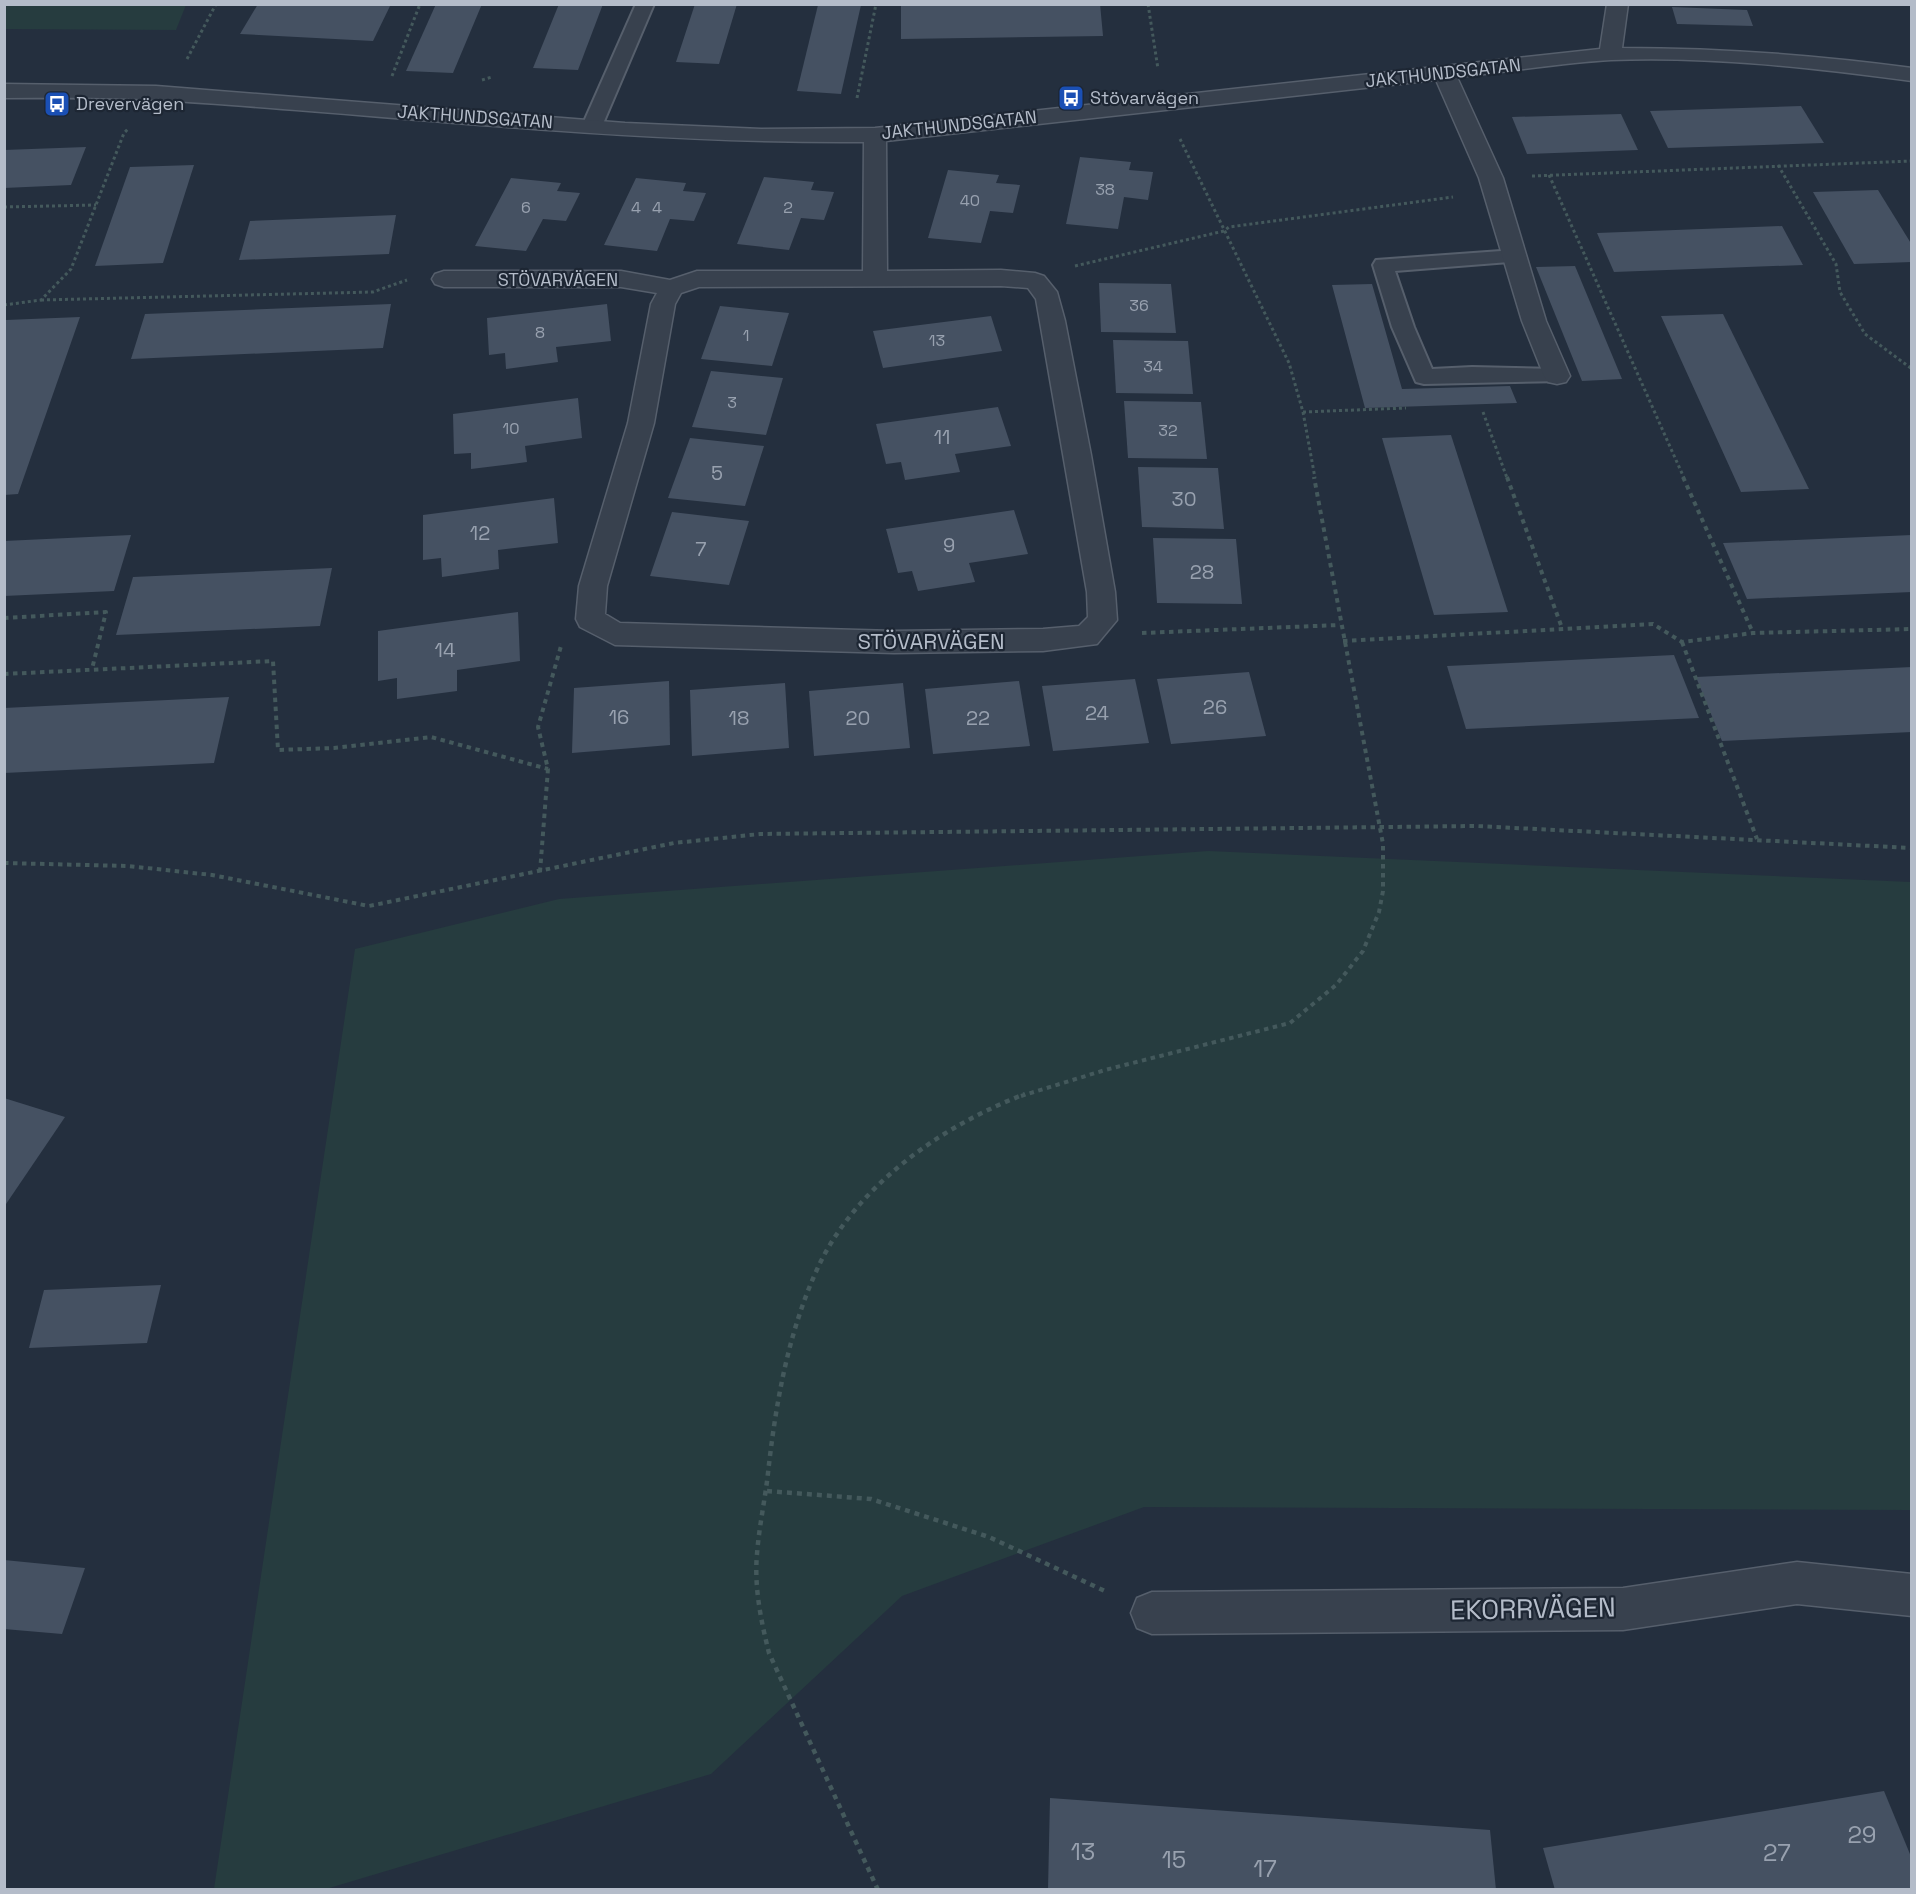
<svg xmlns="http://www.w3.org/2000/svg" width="1916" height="1894" font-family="'Space Grotesk',sans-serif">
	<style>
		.green { fill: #263c3f }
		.building { fill: #455162 }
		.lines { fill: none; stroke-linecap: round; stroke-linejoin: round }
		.lane-casing { stroke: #565f6c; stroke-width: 4 }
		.street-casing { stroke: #565f6c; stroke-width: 3 }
		.path-far2 { stroke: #44595c; stroke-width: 3; stroke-dasharray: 3 3; stroke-linecap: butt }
		.path-far1 { stroke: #44595c; stroke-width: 4; stroke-dasharray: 4.5 4.5; stroke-linecap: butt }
		.path { stroke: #44595c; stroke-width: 4.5; stroke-dasharray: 5 5; stroke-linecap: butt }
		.lane { fill: #38414e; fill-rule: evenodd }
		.street { fill: #38414e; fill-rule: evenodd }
		.labels { text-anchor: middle; stroke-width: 4.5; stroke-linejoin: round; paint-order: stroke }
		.far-number-label { font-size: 16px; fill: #98a1af }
		.far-street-label { font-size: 18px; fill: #b4bcc9; stroke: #1d2633 }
		.far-poi-label { font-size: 18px; fill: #b4bcc9; stroke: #1d2633; text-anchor: start }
		.number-label { font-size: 20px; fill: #98a1af }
		.street-label { font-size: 22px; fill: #b4bcc9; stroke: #1d2633 }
		.near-number-label { font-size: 24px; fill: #98a1af }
		.near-street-label { font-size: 27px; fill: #b4bcc9; stroke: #1d2633 }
	</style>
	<rect width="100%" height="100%" fill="#242f3e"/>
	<g class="green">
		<path d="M5,4H186V5L176,30L5,29Z"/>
		<path d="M1208,851L1911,882V1510L1144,1507L902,1596L711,1774L326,1889H214L355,949L559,899Z"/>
	</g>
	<g class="building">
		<path d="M258,4H391L373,41L240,34Z"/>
		<path d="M436,4H482L453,73L406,71Z"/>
		<path d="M559,4H603L578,70L533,68Z"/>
		<path d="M695,4H737L719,64L676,62Z"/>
		<path d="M901,4H1100L1103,36L901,39Z"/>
		<path d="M818,5H861L841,94L797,91Z"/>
		<path d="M1672,7L1747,10L1753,26L1677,24Z"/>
		<path d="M1801,106L1824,143L1668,148L1650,111Z"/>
		<path d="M1621,114L1638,150L1527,154L1512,117Z"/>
		<path d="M86,147L71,185L4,188V150Z"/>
		<path d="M1080,157L1131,162L1129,170L1153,172L1148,200L1124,197L1118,229L1066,224Z"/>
		<path d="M194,165L163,263L95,266L130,167Z"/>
		<path d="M948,170L999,175L996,183L1020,185L1013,213L990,211L981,243L928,238Z"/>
		<path d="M764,177L814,182L811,190L834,192L824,220L801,218L789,250L737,244Z"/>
		<path d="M511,178L561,183L557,191L580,193L566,221L543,219L526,251L475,246Z"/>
		<path d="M636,178L686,183L683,191L706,193L694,221L670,219L657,251L604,245Z"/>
		<path d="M1878,190L1912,245V262L1854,264L1813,192Z"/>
		<path d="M396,215L389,254L239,260L250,221Z"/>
		<path d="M1782,226L1803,265L1614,272L1597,233Z"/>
		<path d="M1575,266L1622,379L1582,381L1536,267Z"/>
		<path d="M1099,283L1171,284L1176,333L1101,332Z"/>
		<path d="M1372,284L1402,389L1510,386L1517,403L1365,408L1332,285Z"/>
		<path d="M391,304L383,348L131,359L145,314Z"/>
		<path d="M607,304L611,341L556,347L558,362L506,369L505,353L489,355L487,318Z"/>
		<path d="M720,306L789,313L772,366L701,359Z"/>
		<path d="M1723,314L1809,489L1741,492L1661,316Z"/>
		<path d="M991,316L1002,351L883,368L873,331Z"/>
		<path d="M80,317L18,494L4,495L6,320Z"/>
		<path d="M1113,340L1188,341L1193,394L1116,393Z"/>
		<path d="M711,371L783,378L766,435L692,427Z"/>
		<path d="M578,398L582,438L525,446L527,462L471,469V453L454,454L453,414Z"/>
		<path d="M1124,401L1201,402L1207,459L1128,458Z"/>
		<path d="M998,407L1011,446L955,454L960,472L905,480L901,462L886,464L876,424Z"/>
		<path d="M1451,435L1508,612L1434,615L1382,438Z"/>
		<path d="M690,438L764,446L745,506L668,498Z"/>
		<path d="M1138,467L1218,468L1224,529L1142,527Z"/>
		<path d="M554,498L558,543L498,550L499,569L442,577L441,558L423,560V515Z"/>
		<path d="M1014,510L1028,554L969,563L975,582L918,591L912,571L898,573L886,529Z"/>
		<path d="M672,512L749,521L729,585L650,576Z"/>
		<path d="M131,535L114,591L4,596V541Z"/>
		<path d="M1912,535V592L1747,599L1723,543Z"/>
		<path d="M1153,538L1236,539L1242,604L1157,603Z"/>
		<path d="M332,568L320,626L116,635L133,577Z"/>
		<path d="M518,612L520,661L457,670V691L397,699V678L378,681V631Z"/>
		<path d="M1674,655L1699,718L1466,729L1447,666Z"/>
		<path d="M1912,667V732L1722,741L1696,677Z"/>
		<path d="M1249,672L1266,736L1171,744L1157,679Z"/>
		<path d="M1135,679L1149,743L1053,751L1042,686Z"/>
		<path d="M669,681L670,745L572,753L574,688Z"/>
		<path d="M1019,681L1030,746L933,754L925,689Z"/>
		<path d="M785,683L789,748L692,756L690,690Z"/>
		<path d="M903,683L910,748L814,756L809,691Z"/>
		<path d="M229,697L214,763L4,773V708Z"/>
		<path d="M4,1098L65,1117L4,1207Z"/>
		<path d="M161,1285L147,1343L29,1348L44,1290Z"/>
		<path d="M4,1560L85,1568L62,1634L4,1629Z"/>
		<path d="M1884,1791L1912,1859V1890H1555L1543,1848Z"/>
		<path d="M1050,1798L1490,1830L1496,1890H1048Z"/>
	</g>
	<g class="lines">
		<g class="lane-casing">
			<g id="lane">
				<path d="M636,4H654L602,126L599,130H585L582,126Z"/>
				<path d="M1515,250L1522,251L1525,256L1522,261L1395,271L1414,327L1432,369L1472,367L1557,369L1565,371L1568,376L1565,381L1424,384L1416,382L1392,327L1373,265L1376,260Z"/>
			</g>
		</g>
		<g class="street-casing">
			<g id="street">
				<path d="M1607,4H1628L1622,48C1719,48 1815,55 1912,68V81C1813,68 1711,56 1611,60C1560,63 1508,72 1457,77L1503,178L1546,321L1570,376L1566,382L1557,384L1548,382L1544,376L1522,321L1479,178L1436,80L886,141L887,271L1001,270L1035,273L1044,276L1057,292L1065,321L1091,455L1115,592L1117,620L1097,644L1043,651L894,653L615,645L580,627L576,619L579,586L628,423L651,304L657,293L621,287H444L435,284L432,279L435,274L444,271H621L670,280L697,271H863L864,142C628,144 394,115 159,100C107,97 56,98 4,98V84L156,86L625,123L761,129L875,128L1600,49ZM1001,286L1028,288L1036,299L1087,592L1088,617L1079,626L1043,629L894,631L620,623L605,614L607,586L654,423L675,304L681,293L699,287Z"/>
				<path d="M1797,1562L1912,1574V1616L1797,1604L1623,1630L1152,1634L1137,1628L1131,1613L1137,1598L1152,1592L1623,1588Z"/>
			</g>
		</g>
		<g class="path-far2">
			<path d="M1148,4L1158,69"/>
			<path d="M187,59L216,4"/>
			<path d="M392,76L420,4"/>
			<path d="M482,80L492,77"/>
			<path d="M857,98L876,4"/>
			<path d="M1180,139L1289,363L1303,412L1315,478"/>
			<path d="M1778,165L1836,264L1840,292L1865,334L1912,369"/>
			<path d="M1549,175L1684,478"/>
			<path d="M1532,176L1912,161"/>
			<path d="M4,207L96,205"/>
			<path d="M1075,266L1224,231L1229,227L1453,197"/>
			<path d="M41,300L373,292L407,280"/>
			<path d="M4,305L41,300L71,269L124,133L129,128"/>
			<path d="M1303,412L1406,408"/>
			<path d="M1483,412L1507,478"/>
		</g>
		<g class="path-far1">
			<path d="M1507,477L1562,628"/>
			<path d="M1683,477L1753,633"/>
			<path d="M4,618L106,612L92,669"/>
			<path d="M1142,633L1340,625"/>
			<path d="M1343,641L1653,624L1682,642L1753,633L1912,629"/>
			<path d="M1682,642L1757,839"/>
			<path d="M4,674L273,661L278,750L334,748L431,737L548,769"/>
			<path d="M4,863L128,866L212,875L369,906L674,843L760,834L1476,826L1912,848"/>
			<path d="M540,872L548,769L538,727L561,646"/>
			<path d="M1021,1096L1105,1070L1290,1023L1336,985L1363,951L1379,912L1383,891V844L1314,477"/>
		</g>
		<g class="path">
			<path d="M767,1491L871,1499L989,1537L1107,1592"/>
			<path d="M878,1890L769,1653C761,1621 754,1587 757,1554C759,1527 765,1500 768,1473C776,1401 789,1327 821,1261C861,1182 944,1125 1025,1094"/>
		</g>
		<use href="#lane" class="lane"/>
		<use href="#street" class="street"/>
	</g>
	<defs>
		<g id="bus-square" transform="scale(1.35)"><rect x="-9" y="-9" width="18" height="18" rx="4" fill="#1a4fb4" stroke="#1d2633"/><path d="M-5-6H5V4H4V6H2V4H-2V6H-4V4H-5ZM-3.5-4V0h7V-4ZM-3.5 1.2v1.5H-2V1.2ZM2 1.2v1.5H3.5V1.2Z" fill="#fff"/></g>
	</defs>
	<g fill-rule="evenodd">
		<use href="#bus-square" x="1071" y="98"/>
		<use href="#bus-square" x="57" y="104"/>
	</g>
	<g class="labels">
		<g class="far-number-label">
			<text x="1105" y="195">38</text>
			<text x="970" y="206">40</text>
			<text x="526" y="213">6</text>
			<text x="636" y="213">4</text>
			<text x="657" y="213">4</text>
			<text x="788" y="213">2</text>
			<text x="1139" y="311">36</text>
			<text x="540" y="338">8</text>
			<text x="746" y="341">1</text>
			<text x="937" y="346">13</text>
			<text x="1153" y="372">34</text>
			<text x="732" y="408">3</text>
			<text x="511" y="434">10</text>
			<text x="1168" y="436">32</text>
		</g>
		<g class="far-street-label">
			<text transform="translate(1443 73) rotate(-6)" y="6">JAKTHUNDSGATAN</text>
			<text transform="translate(475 117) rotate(4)" y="6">JAKTHUNDSGATAN</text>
			<text transform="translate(959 125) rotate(-6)" y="6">JAKTHUNDSGATAN</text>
			<text x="558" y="286">STÖVARVÄGEN</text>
		</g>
		<g class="far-poi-label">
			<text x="1090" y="104">Stövarvägen</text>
			<text x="76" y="110">Drevervägen</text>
		</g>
		<g class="number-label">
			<text x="942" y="444">11</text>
			<text x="717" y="480">5</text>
			<text x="1184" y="506">30</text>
			<text x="480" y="540">12</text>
			<text x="949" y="552">9</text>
			<text x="701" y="556">7</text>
			<text x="1202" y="579">28</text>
			<text x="445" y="657">14</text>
			<text x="1215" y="714">26</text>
			<text x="1097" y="720">24</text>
			<text x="619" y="724">16</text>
			<text x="739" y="725">18</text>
			<text x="858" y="725">20</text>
			<text x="978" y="725">22</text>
		</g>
		<g class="street-label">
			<text x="931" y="649">STÖVARVÄGEN</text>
		</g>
		<g class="near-number-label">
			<text x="1862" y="1843">29</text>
			<text x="1083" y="1860">13</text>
			<text x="1777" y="1861">27</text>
			<text x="1174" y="1868">15</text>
			<text x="1265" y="1877">17</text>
		</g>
		<g class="near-street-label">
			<text transform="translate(1533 1609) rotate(-1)" y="9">EKORRVÄGEN</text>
		</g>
	</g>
	<rect width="1916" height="1894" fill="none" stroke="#b4bcc9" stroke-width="12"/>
</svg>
